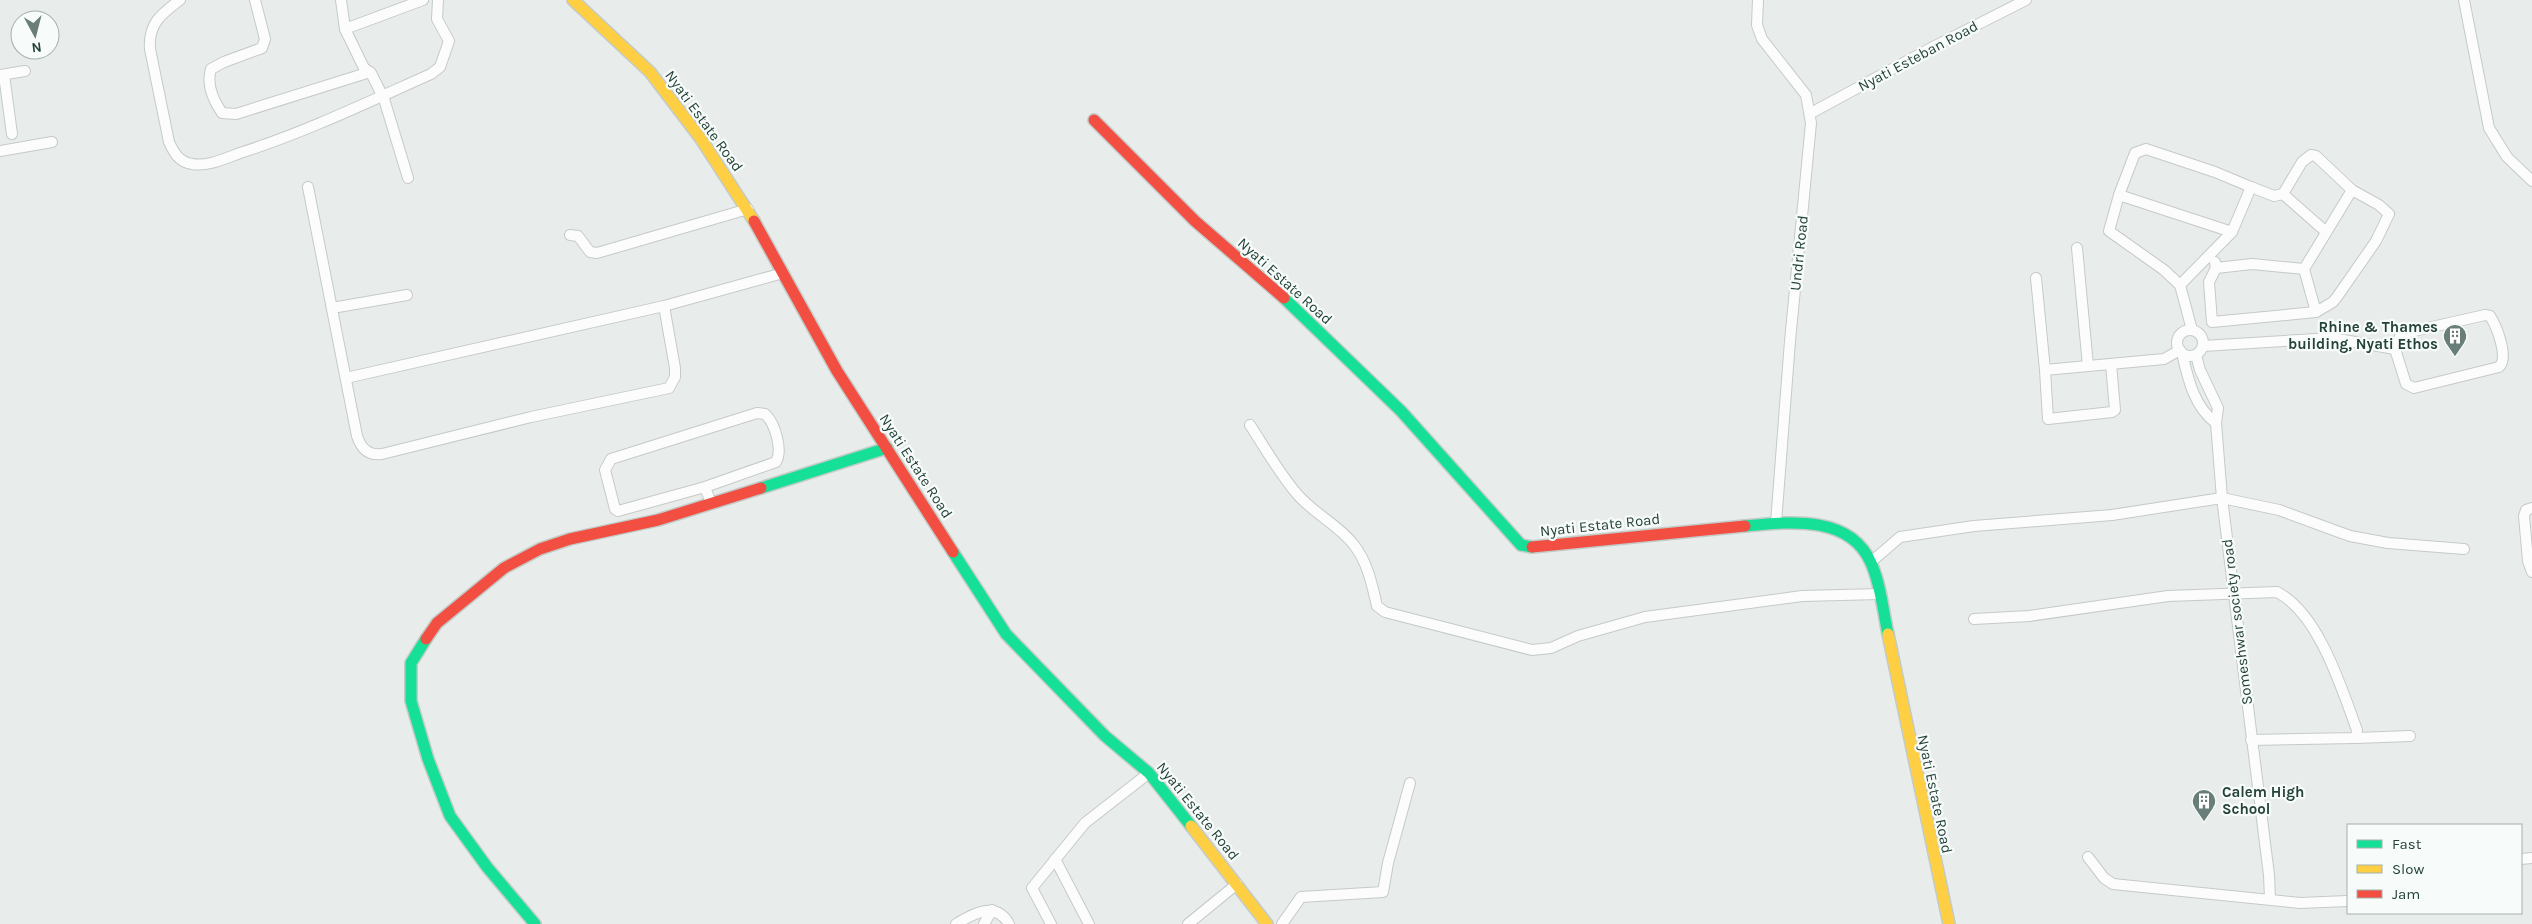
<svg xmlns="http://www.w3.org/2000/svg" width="2532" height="924" font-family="Karla,sans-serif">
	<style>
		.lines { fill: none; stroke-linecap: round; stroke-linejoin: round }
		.street-casing { stroke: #c5cac8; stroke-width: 12 }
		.fast-casing { stroke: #c3cbc8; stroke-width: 14 }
		.slow-casing { stroke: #c3cbc8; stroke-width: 14 }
		.jam-casing { stroke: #c3cbc8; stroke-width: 14 }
		.street { stroke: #fcfcfc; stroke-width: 10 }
		.fast { stroke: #16e098; stroke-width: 11 }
		.slow { stroke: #ffcf43; stroke-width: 11 }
		.jam { stroke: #f24e42; stroke-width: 11 }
		.labels { text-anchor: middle; stroke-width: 4.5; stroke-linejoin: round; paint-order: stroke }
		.street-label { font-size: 15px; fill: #24423a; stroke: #f7fbf9 }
		.poi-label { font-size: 15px; font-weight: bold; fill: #24423a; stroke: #f7fbf9; text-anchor: end }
	</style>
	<rect width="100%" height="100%" fill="#e8edeb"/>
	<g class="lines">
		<g class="street-casing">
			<g id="street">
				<path d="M180,0C161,14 148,24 150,49L169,142C174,153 179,162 192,164C208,167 226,158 240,153C306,132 368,102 431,74L440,67L449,41L437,19L438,0"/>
				<path d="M255,0L265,39L262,48L224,62L211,69C206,85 213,100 222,113L236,114L370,72"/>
				<path d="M341,0L345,29L364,68L371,73L384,99L408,178"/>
				<path d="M1758,0L1757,25L1762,39L1806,95L1811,123L1790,341L1776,523"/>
				<path d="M2464,0L2489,128L2507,157L2532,181"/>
				<path d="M345,29L423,0"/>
				<path d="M0,75L25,71"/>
				<path d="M4,75L12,134"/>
				<path d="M1811,113L1933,47L2026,0"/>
				<path d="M0,151L52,142"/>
				<path d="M308,187L357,436C361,448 368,456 382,454L531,417L669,388L675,377V368L664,306"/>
				<path d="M2283,194L2325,231"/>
				<path d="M2119,195L2135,153L2146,149L2215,172L2251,187L2232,232L2180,285"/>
				<path d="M570,235L578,236L590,252L597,253L748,209"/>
				<path d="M2077,248L2088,366"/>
				<path d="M2215,262L2216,268L2252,264L2304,269"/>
				<path d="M2216,268L2209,282L2212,322L2316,312L2333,302L2337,297L2376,241L2389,214L2379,205L2352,190L2316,156L2311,155L2302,162L2283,194L2274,196L2251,187"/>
				<path d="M2036,278L2045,370L2164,359L2180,350"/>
				<path d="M332,308L407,295"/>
				<path d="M2316,312L2304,269L2352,190"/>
				<path d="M2485,315L2490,316C2497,327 2509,358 2499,367L2414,388L2406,384L2395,349L2401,334Z"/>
				<path d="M2192,330L2180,285L2164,270L2109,231L2119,195L2232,232"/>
				<circle cx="2190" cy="343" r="13"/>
				<path d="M2203,346L2332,338L2395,349"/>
				<path d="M2182,353C2188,379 2194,407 2216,423"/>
				<path d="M2196,355L2200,370L2218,408L2216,423L2222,498L2269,875L2270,899"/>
				<path d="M2045,370L2048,419L2112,412L2115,410L2111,364"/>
				<path d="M346,378L664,306L783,273"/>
				<path d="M1250,425C1265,448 1279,473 1297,494C1314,514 1339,525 1354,545C1368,563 1372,585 1377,606L1385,612L1532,650L1551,648L1578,636L1645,617L1802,596L1880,594"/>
				<path d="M705,487L776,462C783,450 775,423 765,414L757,413L611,459L605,470L615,509L618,511L705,487L711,503"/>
				<path d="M2532,508L2526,510L2524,516L2528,561L2532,572"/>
				<path d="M1871,562L1900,537L1974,526L2112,515L2222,498L2279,510L2350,536L2388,543L2464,549"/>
				<path d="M1974,619L2029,616L2168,596L2277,592C2319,614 2341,687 2357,730L2356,738L2251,740"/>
				<path d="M2356,738L2410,736"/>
				<path d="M2088,857L2104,878L2113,884L2300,903L2348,901"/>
				<path d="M1055,859L1089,924"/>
				<path d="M2521,859L2532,858"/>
				<path d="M956,924C974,913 996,901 1009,924"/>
				<path d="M984,924L992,910"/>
				<path d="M1051,924L1032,888L1085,823L1149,773"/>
				<path d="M1188,924L1237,884"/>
				<path d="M1282,924L1301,897L1383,892L1388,863L1410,783"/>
			</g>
		</g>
		<g class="fast-casing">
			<g id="fast">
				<path d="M1284,298L1401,411L1521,545L1532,547"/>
				<path d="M761,488L887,448"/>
				<path d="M1745,526C1788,522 1850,514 1871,563C1881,585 1883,611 1888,634"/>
				<path d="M953,552L1006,634L1105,736L1149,773L1191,826"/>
				<path d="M426,639L411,663V701L428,759L450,816L487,867L535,924"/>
			</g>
		</g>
		<g class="slow-casing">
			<g id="slow">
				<path d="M573,0L650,72L701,139L754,221"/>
				<path d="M1888,634L1949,924"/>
				<path d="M1191,826L1267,924"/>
			</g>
		</g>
		<g class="jam-casing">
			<g id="jam">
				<path d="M1094,120L1195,221L1284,298"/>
				<path d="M754,221L837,371L953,552"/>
				<path d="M1532,547L1745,526"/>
				<path d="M426,639L437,623L504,568L540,549L570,539L658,520L761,488"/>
			</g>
		</g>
		<use href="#street" class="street"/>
		<use href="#fast" class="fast"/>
		<use href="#slow" class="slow"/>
		<use href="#jam" class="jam"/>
	</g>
	<defs>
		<g id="building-pin" transform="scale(1.25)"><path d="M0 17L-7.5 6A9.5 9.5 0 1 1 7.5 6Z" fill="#697e78" stroke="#f7fbf9"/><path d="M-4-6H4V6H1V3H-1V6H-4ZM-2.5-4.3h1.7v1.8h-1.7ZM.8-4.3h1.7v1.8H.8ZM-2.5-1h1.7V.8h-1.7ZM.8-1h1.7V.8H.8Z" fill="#fff"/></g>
	</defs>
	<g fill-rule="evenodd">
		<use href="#building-pin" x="2455" y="336"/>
		<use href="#building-pin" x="2204" y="801"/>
	</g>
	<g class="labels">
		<g class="street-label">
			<text transform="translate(1918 56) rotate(-28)" y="5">Nyati Esteban Road</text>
			<text transform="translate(704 121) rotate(54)" y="5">Nyati Estate Road</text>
			<text transform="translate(1799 253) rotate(-84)" y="5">Undri Road</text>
			<text transform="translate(1285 281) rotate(42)" y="5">Nyati Estate Road</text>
			<text transform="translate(916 466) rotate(57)" y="5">Nyati Estate Road</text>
			<text transform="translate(1600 525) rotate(-6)" y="5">Nyati Estate Road</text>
			<text transform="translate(2237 622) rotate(-97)" y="5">Someshwar society road</text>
			<text transform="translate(1935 794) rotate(78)" y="5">Nyati Estate Road</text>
			<text transform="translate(1198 811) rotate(51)" y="5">Nyati Estate Road</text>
		</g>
		<g class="poi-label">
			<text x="2438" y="332">Rhine &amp; Thames<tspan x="2438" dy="17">building, Nyati Ethos</tspan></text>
			<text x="2222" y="797" text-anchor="start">Calem High<tspan x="2222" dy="17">School</tspan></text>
		</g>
	</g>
	<rect x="2347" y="824" width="175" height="90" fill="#f7fbf9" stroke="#a3b1ad"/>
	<rect x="2357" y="840" width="25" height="8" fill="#16e098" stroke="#a3b1ad"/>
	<text x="2392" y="849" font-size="15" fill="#24423a">Fast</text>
	<rect x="2357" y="865" width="25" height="8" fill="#ffcf43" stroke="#a3b1ad"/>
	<text x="2392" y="874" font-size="15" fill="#24423a">Slow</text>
	<rect x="2357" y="890" width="25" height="8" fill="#f24e42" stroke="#a3b1ad"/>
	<text x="2392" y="899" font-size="15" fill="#24423a">Jam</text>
	<g transform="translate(35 35) rotate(173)"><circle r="24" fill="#f7fbf9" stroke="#a3b1ad"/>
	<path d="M0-4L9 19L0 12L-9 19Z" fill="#697e78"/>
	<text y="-8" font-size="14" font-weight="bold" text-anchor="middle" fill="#24423a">N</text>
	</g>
</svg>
